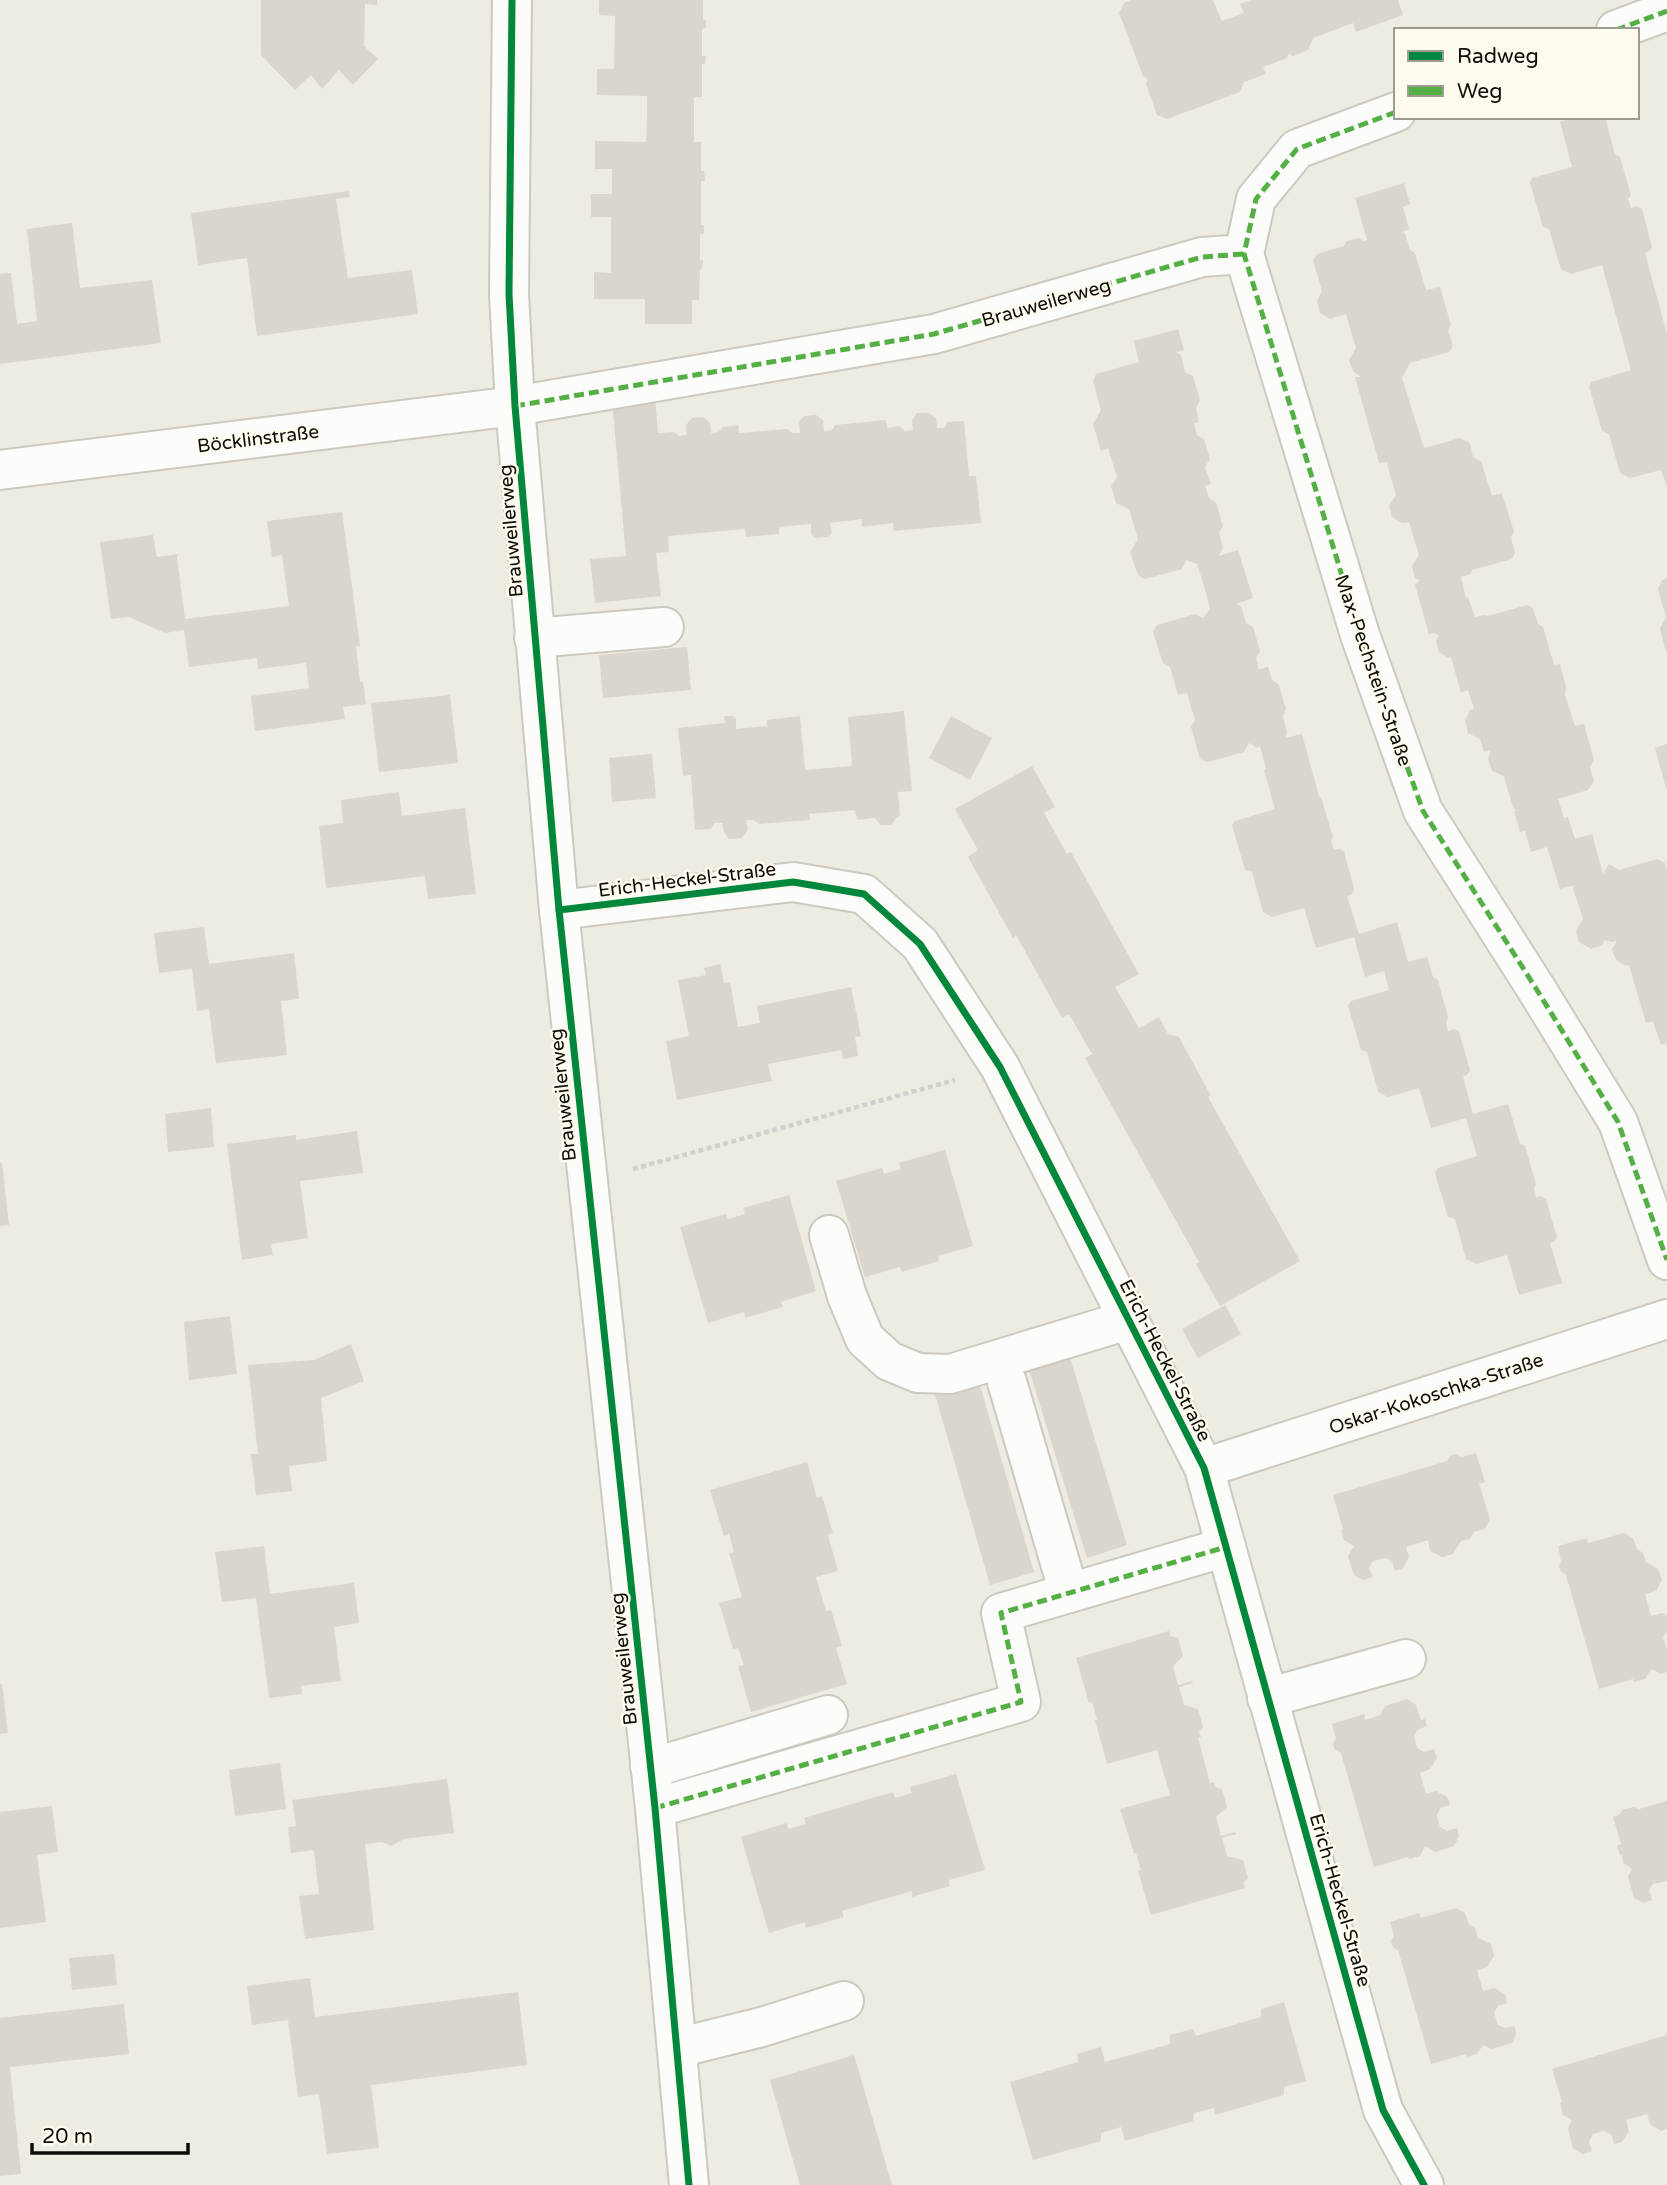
<svg xmlns="http://www.w3.org/2000/svg" width="1667" height="2185" font-family="'Varela Round',sans-serif">
	<style>
		.building { fill: #dad5cd }
		.lines { fill: none; stroke-linecap: round; stroke-linejoin: round }
		.minor-casing { stroke: #cccac0; stroke-width: 42 }
		.path { stroke: #d1d0cc; stroke-width: 4.5; stroke-dasharray: 5 3.5; stroke-linecap: butt }
		.minor { stroke: #fcfcfa; stroke-width: 38 }
		.quiet { stroke: #54b044; stroke-width: 5; stroke-dasharray: 10 5; stroke-linecap: butt }
		.cycleway-casing { stroke: #fffcef; stroke-width: 11 }
		.cycleway { stroke: #00873e; stroke-width: 7 }
		.labels { text-anchor: middle; stroke-width: 5; stroke-linejoin: round; paint-order: stroke }
		.street-label { font-size: 19px; fill: #0d0c05; stroke: #fffcef }
	</style>
	<rect width="100%" height="100%" fill="#eeece0"/>
	<g class="building">
		<path d="M261,0H377V5L365,4L364,46L378,59L353,85L339,70L322,89L311,75L295,90L261,55Z"/>
		<path d="M599,0H703V20H706V28L702,29V56H706L705,64H702V97H694V142H701V171H704L705,181H701V225H704V234H700V260H703L702,269H700L699,300H692V324H645V299H594V272L611,273V217H591V194H612V169H595V141L646,142L647,119V96L597,95V69H614L615,16L599,15Z"/>
		<path d="M1131,0H1213L1222,21L1244,13L1240,4L1251,0H1398L1403,15L1356,32L1353,23L1313,38L1308,50L1293,56L1289,54L1287,58L1263,67L1266,74L1244,82L1240,92L1167,119L1157,115L1146,84L1148,79L1143,76L1119,13L1124,3Z"/>
		<path d="M1577,117H1605L1615,154L1620,157L1631,195L1628,199L1631,208L1636,206L1642,209L1652,247L1650,251L1645,253L1667,334V487L1661,470L1630,478L1620,473L1609,434L1602,431L1589,387L1591,382L1631,370L1602,265L1571,274L1561,269L1549,229L1543,227L1530,183L1532,178L1572,167L1560,122Z"/>
		<path d="M1404,183L1410,204L1403,207L1409,229L1402,232L1405,233L1410,250L1415,253L1426,290L1440,287L1451,325L1448,331L1453,346L1449,352L1410,363L1402,378L1411,407L1424,448L1460,438L1470,443L1473,457L1481,461L1492,496L1502,493L1514,532L1511,538L1515,553L1512,559L1472,570L1471,574L1461,577L1466,598L1468,597L1475,617L1485,615L1488,616L1527,605L1533,608L1538,624L1543,627L1554,665L1560,664L1566,687L1565,695L1575,726L1584,724L1594,760L1590,767L1594,781L1588,790L1558,799L1564,818L1568,817L1575,839L1592,834L1603,874L1609,864L1619,870L1657,859L1665,863L1667,870V1043L1661,1045L1653,1021L1646,1023L1629,965L1626,966L1616,960L1612,949L1617,941L1611,942L1605,940L1602,945L1591,949L1579,942L1576,931L1583,919L1573,888L1575,885L1560,889L1547,847L1531,852L1525,831L1520,832L1514,811L1517,810L1513,808L1504,776L1492,771L1488,759L1491,750L1484,752L1480,739L1468,733L1465,721L1470,710L1474,709L1468,690L1461,693L1451,657L1449,658L1439,652L1436,641L1439,636L1434,633L1429,634L1415,585L1420,580L1415,578L1412,566L1419,555L1409,522L1402,523L1392,517L1389,506L1396,495L1387,464L1388,462L1379,463L1355,377H1361L1353,371L1349,360L1356,348L1346,314L1330,319L1320,313L1317,301L1322,291L1313,260L1317,254L1344,246L1346,241L1359,238L1364,241L1367,240L1355,198Z"/>
		<path d="M349,191L350,197L336,199L348,278L412,270L418,314L257,336L247,258L198,265L191,213Z"/>
		<path d="M72,223L80,288L152,280L161,343L0,364V274L11,273L17,324L37,321L27,229Z"/>
		<path d="M1178,329L1184,350L1176,352L1181,355L1185,372L1193,376L1200,400L1196,408L1199,422L1194,423L1197,435L1204,439L1210,459L1205,467L1211,484L1205,486L1209,498L1216,503L1223,526L1219,533L1223,548L1219,556L1238,550L1253,598L1236,604L1241,606L1246,623L1253,627L1260,651L1256,658L1259,669L1268,667L1272,680L1279,685L1286,709L1283,716L1287,733L1285,738L1302,734L1319,796L1322,800L1333,837L1331,841L1334,850L1339,849L1344,851L1354,889L1352,894L1347,896L1359,934L1397,922L1408,962L1427,957L1433,977L1438,980L1448,1017L1446,1022L1448,1031L1454,1029L1459,1032L1470,1070L1467,1075L1463,1076L1473,1114L1508,1104L1520,1144L1525,1146L1536,1184L1534,1188L1536,1197L1541,1196L1546,1199L1557,1237L1555,1241L1550,1243L1562,1283L1519,1295L1507,1255L1476,1264L1466,1259L1455,1219L1448,1217L1435,1173L1438,1168L1477,1156L1466,1118L1431,1128L1419,1088L1388,1097L1378,1092L1367,1052L1361,1050L1348,1006L1351,1001L1389,990L1384,971L1365,977L1354,937L1316,948L1304,908L1272,917L1263,912L1252,872L1245,870L1232,825L1235,821L1275,809L1264,770L1266,769L1260,746L1257,748L1249,743L1244,752L1208,762L1200,759L1191,727L1195,720L1187,693L1178,695L1170,667L1163,663L1153,632L1157,625L1195,614L1203,618L1210,609L1204,586L1197,564L1186,560L1182,569L1145,579L1138,575L1130,552L1138,539L1129,509L1116,503L1111,486L1117,477L1108,448L1101,451L1093,424L1101,410L1093,381L1096,374L1139,362L1134,341Z"/>
		<path d="M655,397L658,433L674,432L679,436L687,435L686,425L692,418L703,417L710,423L711,433L718,432L723,427L738,425L739,433L787,429L792,433H800L799,422L804,416L816,415L823,420L824,431L832,430L835,425L886,420L887,428L900,426L905,431L913,430L912,420L917,413H929L936,418L937,428H944L948,422L964,421L969,476H976L981,523L894,531L893,523L862,527V519L830,523L832,533L828,537L815,538L811,534V524L779,527V534L746,537L745,529L668,536L669,552L656,553L661,596L595,603L590,559L626,556L612,401Z"/>
		<path d="M342,512L360,646H356L360,682H363L366,704L343,707L345,719L255,731L251,696L309,688L306,663L258,669L257,658L189,667L184,630L165,633L129,617L111,619L100,542L153,535L157,557L178,554L177,558L185,619L289,606L282,555L272,557L267,521Z"/>
		<path d="M1667,579V651H1666L1660,629L1666,617L1658,589L1662,580Z"/>
		<path d="M687,647L691,690L603,698L599,655Z"/>
		<path d="M450,695L458,763L379,772L371,703Z"/>
		<path d="M904,711L912,791L898,792L900,816L897,817L891,825H881L875,818L857,820L855,810L809,814L810,820L759,824L754,820H746L748,830L742,838L729,839L724,832L722,823H714L711,829L695,830L691,775L683,776L678,728L725,723L724,716H732L736,718V729L767,726V720L800,716L805,770L852,766L848,717Z"/>
		<path d="M951,716L992,738L970,780L929,758Z"/>
		<path d="M1667,744V788H1666L1655,748Z"/>
		<path d="M652,754L656,798L612,802L609,758Z"/>
		<path d="M1032,766L1055,807L1044,813L1067,854L1071,852L1139,974L1115,987L1139,1028L1159,1017L1168,1034L1179,1037L1211,1096L1208,1097L1300,1261L1220,1306L1196,1264L1199,1262L1085,1058L1092,1054L1069,1014L1062,1018L1016,935L1013,938L968,857L978,850L955,809Z"/>
		<path d="M399,792L402,816L465,808L476,894L428,899L425,876L326,888L319,826L343,823L341,800Z"/>
		<path d="M204,927L209,964L294,953L299,999L281,1001L287,1055L216,1063L209,1009L197,1011L192,969L159,973L154,933Z"/>
		<path d="M720,964L724,983L730,982L738,1027L760,1023L757,1006L851,987L861,1036L855,1037L858,1056L843,1059L841,1050L768,1064L772,1081L677,1100L666,1041L689,1036L678,980L706,975L704,968Z"/>
		<path d="M211,1108L214,1147L168,1152L165,1114Z"/>
		<path d="M357,1131L363,1173L300,1181L308,1238L271,1244L273,1255L242,1260L227,1144L296,1135V1140Z"/>
		<path d="M945,1150L973,1246L938,1256L939,1261L902,1272L900,1267L865,1277L836,1181L882,1168L884,1174L901,1169L899,1163Z"/>
		<path d="M0,1163H2L9,1225L0,1226Z"/>
		<path d="M789,1195L816,1291L781,1302L783,1307L745,1318L744,1312L708,1323L680,1227L726,1214L728,1219L745,1214L743,1208Z"/>
		<path d="M1225,1305L1241,1334L1198,1358L1182,1329Z"/>
		<path d="M230,1316L237,1374L189,1380L184,1322Z"/>
		<path d="M351,1344L364,1381L321,1398L327,1461L289,1466L292,1491L256,1495L251,1454H258L248,1365L314,1360Z"/>
		<path d="M1069,1354L1127,1545L1087,1558L1028,1366Z"/>
		<path d="M978,1378L1034,1572L990,1585L934,1391Z"/>
		<path d="M1476,1453L1485,1482L1479,1484L1490,1519L1485,1529L1474,1532L1470,1539L1461,1541L1453,1554L1442,1557L1430,1551L1428,1540L1406,1547L1409,1557L1403,1568L1395,1571L1392,1561L1385,1558L1373,1561L1369,1568L1373,1577L1363,1580L1354,1575L1348,1556L1354,1546L1344,1540L1341,1530L1343,1529L1333,1495L1447,1461L1450,1456L1456,1454L1462,1457Z"/>
		<path d="M807,1462L817,1498L822,1496L833,1533L828,1535L838,1571L816,1577L826,1611L831,1610L842,1646L836,1648L847,1684L751,1712L738,1666L744,1665L738,1648L733,1649L719,1603L742,1597L729,1553L734,1552L729,1534L724,1536L710,1490Z"/>
		<path d="M1624,1533L1633,1538L1637,1549L1643,1553L1646,1562L1658,1569L1662,1580L1656,1591L1645,1594L1651,1616L1662,1613L1667,1616V1630L1663,1637L1667,1650V1672L1661,1674L1651,1669L1645,1679L1634,1682L1633,1679L1599,1689L1566,1575L1561,1572L1559,1567L1561,1561L1558,1546L1587,1538L1588,1543Z"/>
		<path d="M264,1546L270,1594L354,1583L359,1623L334,1627L341,1681L301,1686L302,1694L269,1698L256,1598L222,1602L215,1552Z"/>
		<path d="M1169,1631L1171,1636L1178,1638L1183,1656L1173,1666L1178,1685L1192,1681L1193,1683L1179,1687L1184,1705L1198,1709L1203,1727L1199,1732L1201,1737L1198,1738L1210,1783L1214,1782L1216,1787L1222,1789L1227,1807L1216,1817L1221,1836L1235,1832L1236,1834L1222,1838L1227,1856L1243,1860L1248,1878L1243,1883L1245,1888L1151,1915L1138,1871L1141,1870L1136,1853H1134L1120,1809L1170,1795L1157,1750L1107,1764L1095,1720H1097L1092,1702L1089,1703L1076,1658Z"/>
		<path d="M0,1684H2L8,1733L0,1734Z"/>
		<path d="M1407,1699L1416,1705L1421,1720L1425,1719L1427,1726L1417,1730L1414,1736L1417,1748L1424,1752L1434,1749L1437,1758L1430,1769L1420,1773L1426,1794L1436,1791L1447,1797L1450,1805L1440,1808L1437,1815L1440,1827L1447,1831L1457,1828L1459,1836L1454,1846L1435,1852L1425,1846L1420,1856L1409,1859L1408,1857L1374,1867L1341,1753L1335,1750L1333,1744L1336,1738L1332,1724L1364,1714L1365,1720L1380,1715L1385,1706Z"/>
		<path d="M280,1763L286,1809L235,1816L229,1770Z"/>
		<path d="M956,1774L985,1870L949,1880L950,1886L912,1897V1891L842,1911L844,1917L806,1928L805,1922L769,1933L741,1837L787,1823L788,1829L806,1824L804,1818L893,1792L895,1798L912,1793L910,1787Z"/>
		<path d="M447,1779L454,1833L404,1839L391,1846L382,1842L365,1844L374,1930L305,1939L299,1896L319,1894L314,1850L291,1853L288,1827L296,1826L292,1800Z"/>
		<path d="M1667,1801V1881L1653,1884L1649,1890L1652,1900L1643,1903L1634,1898L1628,1877L1632,1869L1623,1863L1622,1855H1620L1617,1846L1621,1844L1613,1817L1619,1815L1622,1810L1634,1807L1639,1809Z"/>
		<path d="M52,1806L58,1852L37,1855L46,1922L0,1928V1812Z"/>
		<path d="M1456,1908L1465,1913L1469,1924L1475,1928L1478,1938L1491,1944L1494,1956L1487,1967L1477,1970L1483,1991L1494,1988L1505,1994L1507,2003L1498,2006L1494,2013L1498,2025L1505,2028L1515,2026L1516,2034L1512,2043L1491,2049L1483,2045L1477,2054L1467,2057L1466,2054L1431,2064L1398,1950L1393,1947L1391,1941L1394,1936L1390,1922L1419,1913L1421,1918Z"/>
		<path d="M114,1954L117,1985L72,1990L69,1958Z"/>
		<path d="M310,1978L315,2017L518,1992L527,2065L371,2085L379,2148L327,2154L319,2094L298,2097L288,2020L252,2025L247,1986Z"/>
		<path d="M1284,2002L1306,2081L1284,2087V2095L1215,2115L1214,2108L1194,2113L1193,2121L1125,2141L1121,2127L1101,2133V2141L1033,2160L1010,2082L1078,2062L1077,2054L1101,2047L1105,2062L1170,2044V2035L1193,2029L1196,2036L1240,2023L1261,2017V2009Z"/>
		<path d="M124,2004L129,2054L10,2067L21,2174L0,2176V2018Z"/>
		<path d="M1667,2035V2129L1661,2131L1650,2124L1647,2114L1626,2120L1629,2131L1622,2142L1614,2144L1612,2135L1604,2131L1593,2134L1589,2142L1592,2151L1583,2154L1573,2148L1568,2129L1572,2120L1563,2115L1560,2103L1562,2102L1552,2069Z"/>
		<path d="M854,2055L892,2185H800L770,2080Z"/>
	</g>
	<g class="lines">
		<g class="minor-casing">
			<g id="minor">
				<path d="M512,0L509,294L515,406L559,910L655,1808L689,2185"/>
				<path d="M1616,30L1667,11"/>
				<path d="M1396,112L1297,149L1256,199L1244,254L1360,635L1423,811L1537,990L1618,1122L1667,1260"/>
				<path d="M0,470L515,406L934,334L1202,257L1244,254"/>
				<path d="M534,638L664,627"/>
				<path d="M559,910L793,882L864,894L920,944L1000,1067L1204,1468L1383,2110L1424,2185"/>
				<path d="M829,1235L847,1296L865,1339L889,1361L918,1373L950,1374L1128,1320"/>
				<path d="M1007,1382L1069,1593"/>
				<path d="M1204,1468L1667,1319"/>
				<path d="M1267,1698L1406,1659"/>
				<path d="M650,1766L665,1764L828,1715"/>
				<path d="M655,1808L1021,1702L1001,1613L1226,1547"/>
				<path d="M677,2048L762,2027L844,2001"/>
			</g>
		</g>
		<path class="path" d="M633,1169L955,1080"/>
		<use href="#minor" class="minor"/>
		<g class="quiet">
			<path d="M1616,30L1667,11"/>
			<path d="M1396,112L1297,149L1256,199L1244,254L1360,635L1423,811L1537,990L1618,1122L1667,1260"/>
			<path d="M515,406L934,334L1202,257L1244,254"/>
			<path d="M655,1808L1021,1702L1001,1613L1226,1547"/>
		</g>
		<g class="cycleway-casing">
			<g id="cycleway">
				<path d="M512,0L509,294L515,406L559,910L655,1808L689,2185"/>
				<path d="M559,910L793,882L864,894L920,944L1000,1067L1204,1468L1383,2110L1424,2185"/>
			</g>
		</g>
		<use href="#cycleway" class="cycleway"/>
	</g>
	<g class="labels">
		<g class="street-label">
			<text transform="translate(1046 302) rotate(-16)" y="7">Brauweilerweg</text>
			<text transform="translate(258 438) rotate(-7)" y="7">Böcklinstraße</text>
			<text transform="translate(510 531) rotate(-95)" y="7">Brauweilerweg</text>
			<text transform="translate(1374 670) rotate(71)" y="7">Max-Pechstein-Straße</text>
			<text transform="translate(687 879) rotate(-7)" y="7">Erich-Heckel-Straße</text>
			<text transform="translate(562 1095) rotate(-96)" y="7">Brauweilerweg</text>
			<text transform="translate(1166 1360) rotate(63)" y="7">Erich-Heckel-Straße</text>
			<text transform="translate(1436 1393) rotate(-18)" y="7">Oskar-Kokoschka-Straße</text>
			<text transform="translate(623 1659) rotate(-96)" y="7">Brauweilerweg</text>
			<text transform="translate(1341 1900) rotate(74)" y="7">Erich-Heckel-Straße</text>
		</g>
	</g>
	<rect x="1394" y="28" width="245" height="91" fill="#fffcef" stroke="#9e9c91" stroke-width="2"/>
	<rect x="1408" y="51" width="35" height="10" fill="#00873e" stroke="#9e9c91" stroke-width="2"/>
	<text x="1457" y="63" font-size="21" fill="#0d0c05">Radweg</text>
	<rect x="1408" y="86" width="35" height="10" fill="#54b044" stroke="#9e9c91" stroke-width="2"/>
	<text x="1457" y="98" font-size="21" fill="#0d0c05">Weg</text>
	<path d="M32 2143v10h156v-10" fill="none" stroke="#0d0c05" stroke-width="3.5"/>
	<text x="42" y="2143" font-size="21" fill="#0d0c05" stroke="#fffcef" stroke-width="5" paint-order="stroke">20 m</text>
</svg>
